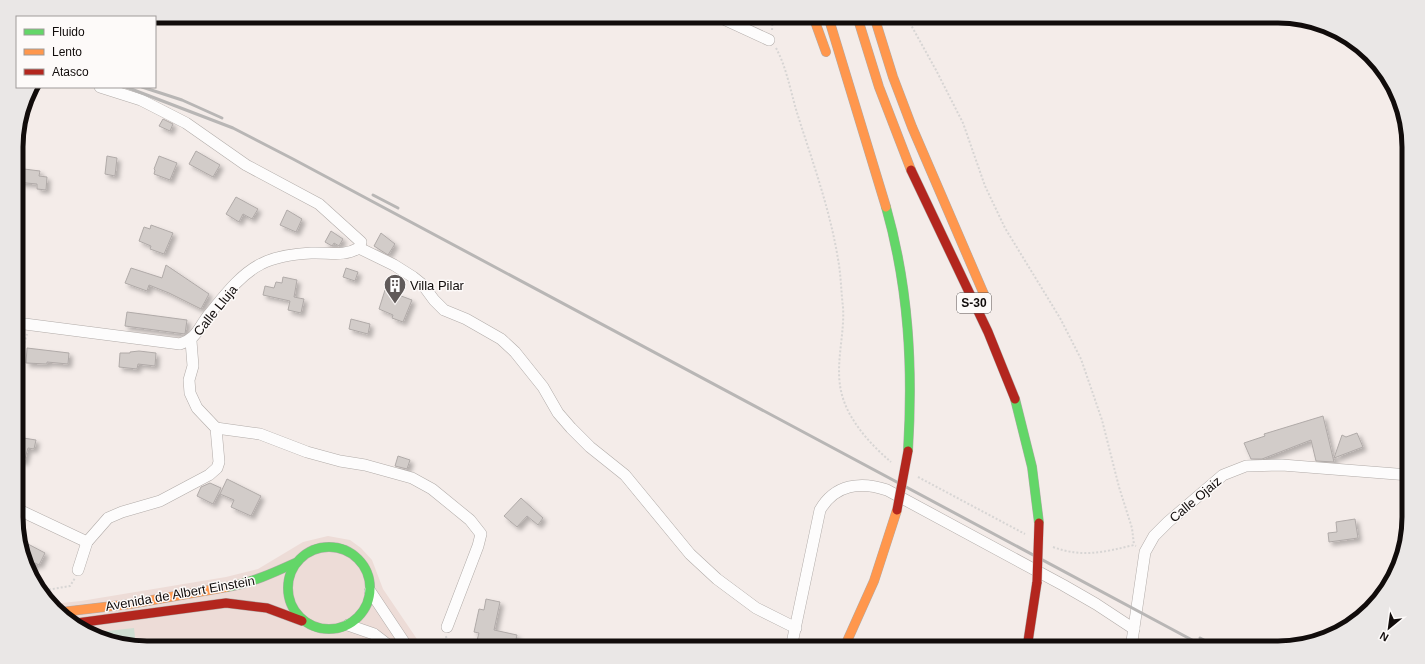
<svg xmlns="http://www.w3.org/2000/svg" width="1425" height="664" font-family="Arial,sans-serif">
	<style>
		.built { fill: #eddcd7 }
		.green { fill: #cfded2 }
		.building { fill: #d2ccc9; stroke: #b0aaa8; filter: url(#shadow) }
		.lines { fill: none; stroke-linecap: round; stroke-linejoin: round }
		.street-casing { stroke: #b1aba8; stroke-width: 12 }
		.fast-casing { stroke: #b1aba8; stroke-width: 10 }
		.slow-casing { stroke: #b1aba8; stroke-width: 10 }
		.jam-casing { stroke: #b1aba8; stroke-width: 10 }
		.path { stroke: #d7d5d4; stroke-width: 2; stroke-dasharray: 2 2; stroke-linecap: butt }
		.street { stroke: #fdfcfc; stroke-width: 11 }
		.fast { stroke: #63d668; stroke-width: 9 }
		.slow { stroke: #ff974d; stroke-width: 9 }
		.jam { stroke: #b3261e; stroke-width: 9 }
		.rail { stroke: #b8b6b5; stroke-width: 3 }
		.jam-bridge-casing { stroke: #cbc7c6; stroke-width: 10; stroke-linecap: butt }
		.jam-bridge { stroke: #b3261e; stroke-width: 9 }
		.labels { text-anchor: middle; stroke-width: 3; stroke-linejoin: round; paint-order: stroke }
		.shield { fill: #fdfaf9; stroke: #585352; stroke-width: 1 }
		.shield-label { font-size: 12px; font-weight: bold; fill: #110c0b }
		.poi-label { font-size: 13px; fill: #110c0b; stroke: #fdfaf9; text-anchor: start }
		.street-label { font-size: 13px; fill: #110c0b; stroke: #fdfaf9 }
		.rim { fill: none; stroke: #110c0b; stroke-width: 5 }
	</style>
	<defs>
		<filter id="shadow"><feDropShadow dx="3.5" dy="3.5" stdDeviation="2" flood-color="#0004"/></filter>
	</defs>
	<rect width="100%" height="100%" fill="#f4ece9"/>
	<path class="built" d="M328,536L350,540L361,548L372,560L383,589L423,648H147L96,638L52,604L81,601L226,577L258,569L303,542Z"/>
	<path class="green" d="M134,628L136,646L96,638L90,633Z"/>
	<g class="building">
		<path d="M163,119L173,124L170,131L159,126Z"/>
		<path d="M196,151L220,165L213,177L189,164Z"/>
		<path d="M107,156L117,158L115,176L105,174Z"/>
		<path d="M159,156L177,163L170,180L154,174L155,170L154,169Z"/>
		<path d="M16,168L40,171L39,176L47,177L46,190L37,189V184L16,182Z"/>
		<path d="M236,197L258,209L252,219L243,214L239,222L226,214Z"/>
		<path d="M287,210L302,219L296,232L280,225Z"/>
		<path d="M151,225L173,233L164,254L150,249L151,246L139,241L144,227L150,229Z"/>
		<path d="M331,231L343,239L339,246L334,243L332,246L325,242Z"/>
		<path d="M381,233L395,244L388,255L374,246Z"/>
		<path d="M166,265L209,294L201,309L169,293L149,285L147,291L125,283L131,268L162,278Z"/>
		<path d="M346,268L358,272L355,281L343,277Z"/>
		<path d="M283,277L297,280L294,297L304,299L301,313L288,310L290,301L263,295L265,286L274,288L276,282L282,283Z"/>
		<path d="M385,290L412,300L403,322L392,318L393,315L379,309Z"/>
		<path d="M127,312L187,320L185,334L125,326Z"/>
		<path d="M351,319L370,324L368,334L349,329Z"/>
		<path d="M27,348L69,353L68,364L47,362V364L26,363Z"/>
		<path d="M139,351L156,353L155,366L138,364L137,369L119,367L120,353H130V352Z"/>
		<path d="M1323,416L1334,462L1316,461L1311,440L1262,459H1251L1244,443L1265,436L1264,434Z"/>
		<path d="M1357,433L1363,447L1334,458L1342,435L1346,437Z"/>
		<path d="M17,437L36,440L34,449L28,448L24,462L17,460Z"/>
		<path d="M398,456L410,460L407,469L395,466Z"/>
		<path d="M227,479L261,496L251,516L231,507L234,500L220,494Z"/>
		<path d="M210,483L221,488L213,504L197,496L201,487Z"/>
		<path d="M521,498L543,518L538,525L527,516L517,527L504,516Z"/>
		<path d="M1355,519L1358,538L1329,542L1328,533L1337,532L1336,522Z"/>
		<path d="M28,544L45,553L39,565L35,563L32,570L24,551Z"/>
		<path d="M486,599L500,602L494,630L517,635L514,648H475L479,633L474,632L479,609L484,610Z"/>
	</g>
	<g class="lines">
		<g class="street-casing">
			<g id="street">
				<path d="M717,16L769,40"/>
				<path d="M359,248L394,265L413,277L423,285L434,300L444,310L466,319L501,339L515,352L543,387L558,413L571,428L590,447L625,475L690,554L717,579L756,608L796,628"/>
				<path d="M17,323L180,344C196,339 198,329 207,317C222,299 239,275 261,264C276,256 294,254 311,253C328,252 344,257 359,248L361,242L319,204L246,165L186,123L141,100L100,87"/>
				<path d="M17,357L18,355"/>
				<path d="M216,428L260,434L307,452L340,461L365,465L412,478L432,489L470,520L481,534L478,546L447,627"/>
				<path d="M17,509L87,542"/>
				<path d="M78,570L87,542L108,518L122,512L160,501L209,475L217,468L219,462L216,428L197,408L190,393L189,380L193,366L191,341"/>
				<path d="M370,591L408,648"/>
				<path d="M348,625L374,634L392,648"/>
				<path d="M791,648L820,510C835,484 861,481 887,490L1063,585L1096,604L1134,629"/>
				<path d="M1131,648L1145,552L1154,536L1168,522L1223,475L1246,466L1282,465L1409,475"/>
			</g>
		</g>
		<g class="fast-casing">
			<g id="fast">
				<path d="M886,207C909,288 913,368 908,451"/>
				<path d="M1015,399L1032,467L1039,523"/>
				<circle cx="329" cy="588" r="41"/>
				<path d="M227,587C251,583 273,573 295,563"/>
			</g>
		</g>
		<g class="slow-casing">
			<g id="slow">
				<path d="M813,16L826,52"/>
				<path d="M828,16L886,207"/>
				<path d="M857,16L879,87L911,170"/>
				<path d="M874,16L893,77L912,127L986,299"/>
				<path d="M62,612L130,604L227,587"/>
				<path d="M844,648L874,581L897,510"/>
			</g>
		</g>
		<g class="jam-casing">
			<g id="jam">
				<path d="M911,170L988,332L1015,399"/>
				<path d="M77,623L226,603L267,608L302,621"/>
				<path d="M1027,648L1037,582"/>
			</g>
		</g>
		<g class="path">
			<path d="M906,16L936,70L963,123L985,186L1005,228L1060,318L1081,359L1102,420L1119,487L1132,528L1134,545"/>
			<path d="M772,30L773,16"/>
			<path d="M776,48C787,68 791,94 798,116C813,163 830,210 838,259C841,275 841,291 843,307C845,336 834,366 842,395C849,421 871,445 891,462"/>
			<path d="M23,347L27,334"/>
			<path d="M918,477L1025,534"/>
			<path d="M1053,547C1083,558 1104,552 1134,545L1136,546"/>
			<path d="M41,591L70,586L75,578"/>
			<path d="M446,636L448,648"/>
		</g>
		<use href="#street" class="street"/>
		<use href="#fast" class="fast"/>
		<use href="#slow" class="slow"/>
		<use href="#jam" class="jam"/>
		<g class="rail">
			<path d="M126,87L233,128L293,159L1207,648"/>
			<path d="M142,87L182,100L222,118"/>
			<path d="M373,195L398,208"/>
			<path d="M1200,638L1219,648"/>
		</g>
		<g class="jam-bridge-casing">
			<g id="jam-bridge">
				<path d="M897,510L908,451"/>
				<path d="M1037,582L1039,523"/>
			</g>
		</g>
		<use href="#jam-bridge" class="jam-bridge"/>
	</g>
	<defs>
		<g id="building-pin" transform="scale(1.15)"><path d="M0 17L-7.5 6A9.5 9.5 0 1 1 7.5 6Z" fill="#605a59" stroke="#fdfaf9"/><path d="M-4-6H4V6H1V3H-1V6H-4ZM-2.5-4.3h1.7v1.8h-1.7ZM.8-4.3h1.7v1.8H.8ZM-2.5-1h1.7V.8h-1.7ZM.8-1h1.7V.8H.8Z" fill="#fff"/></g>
	</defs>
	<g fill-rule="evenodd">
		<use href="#building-pin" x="395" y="285"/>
	</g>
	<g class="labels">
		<rect class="shield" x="957" y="293" width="34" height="20" rx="3"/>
		<g class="shield-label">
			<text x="974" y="307">S-30</text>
		</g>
		<g class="poi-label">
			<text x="410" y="290">Villa Pilar</text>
		</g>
		<g class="street-label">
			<text transform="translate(215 310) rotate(-51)" y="5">Calle Lluja</text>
			<text transform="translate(1195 499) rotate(-40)" y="5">Calle Ojaiz</text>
			<text transform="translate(180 593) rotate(-10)" y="5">Avenida de Albert Einstein</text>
		</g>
	</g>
	<path d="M0 0H1425V664H0ZM147 23H1278A124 124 0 0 1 1402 147V517A124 124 0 0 1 1278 641H147A124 124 0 0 1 23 517V147A124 124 0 0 1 147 23Z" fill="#eae7e6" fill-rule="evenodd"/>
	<path class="rim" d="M147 23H1278A124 124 0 0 1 1402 147V517A124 124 0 0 1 1278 641H147A124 124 0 0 1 23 517V147A124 124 0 0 1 147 23Z"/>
	<rect x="16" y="16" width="140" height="72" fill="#fdfaf9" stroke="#9f9b9a"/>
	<rect x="24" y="29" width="20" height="6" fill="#63d668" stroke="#9f9b9a"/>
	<text x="52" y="36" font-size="12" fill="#110c0b">Fluido</text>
	<rect x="24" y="49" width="20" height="6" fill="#ff974d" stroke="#9f9b9a"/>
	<text x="52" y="56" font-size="12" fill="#110c0b">Lento</text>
	<rect x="24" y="69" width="20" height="6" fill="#b3261e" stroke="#9f9b9a"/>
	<text x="52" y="76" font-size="12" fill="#110c0b">Atasco</text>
	<g transform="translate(1389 628) rotate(209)" stroke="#fdfaf9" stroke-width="3" paint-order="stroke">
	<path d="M0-3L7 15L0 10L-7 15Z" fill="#110c0b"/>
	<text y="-6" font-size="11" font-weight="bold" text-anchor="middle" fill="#110c0b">N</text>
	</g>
</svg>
